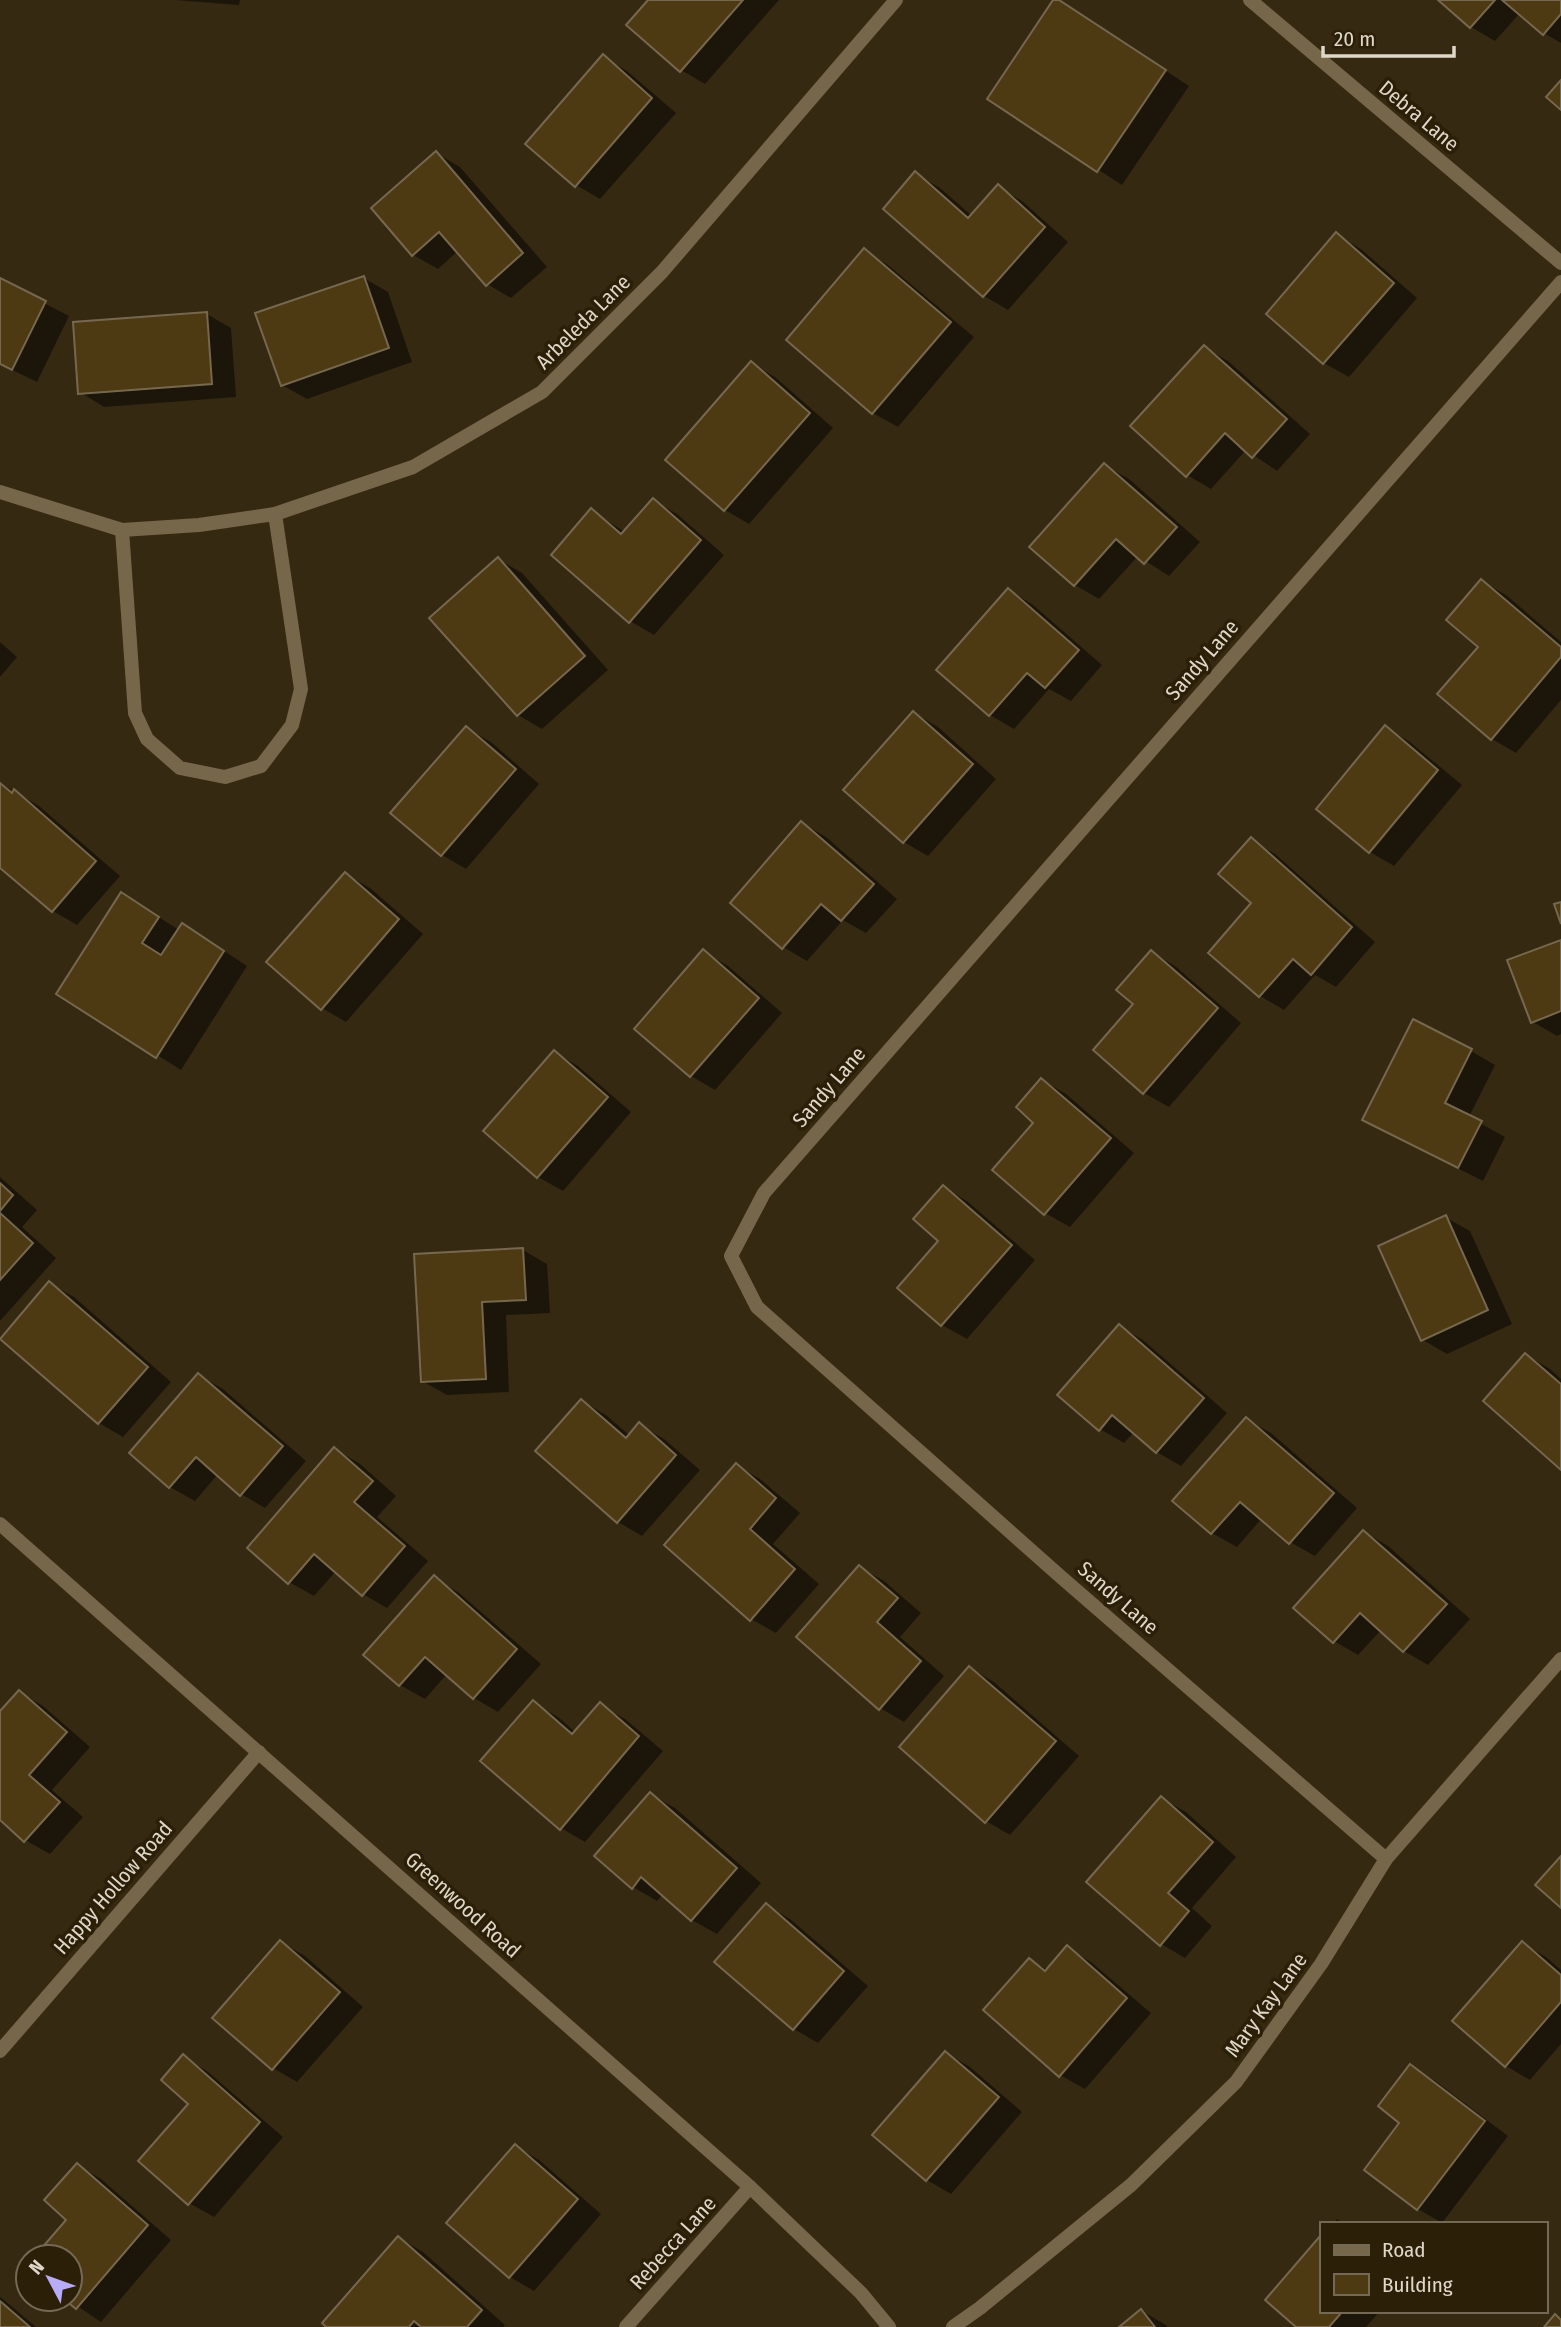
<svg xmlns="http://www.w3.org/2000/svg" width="1561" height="2327" font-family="'Fira Sans Condensed',sans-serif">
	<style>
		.shadow { fill: #0007 }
		.building { fill: #4d3912; stroke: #76684f; stroke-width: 2 }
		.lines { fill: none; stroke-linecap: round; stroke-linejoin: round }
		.service { stroke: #76664a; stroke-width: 14 }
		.minor { stroke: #76664a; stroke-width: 14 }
		.labels { text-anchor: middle; stroke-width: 7; stroke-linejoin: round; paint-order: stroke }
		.street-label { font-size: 21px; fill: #dfd7c9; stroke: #2b1f07 }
	</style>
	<rect width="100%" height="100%" fill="#362911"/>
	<g class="shadow">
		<path d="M175,0H240L239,5Z"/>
		<path d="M651,0H779L705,84L681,70Z"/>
		<path d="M1055,0L1080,14L1189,86L1122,185L989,99Z"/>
		<path d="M1440,0H1561V43L1544,33L1520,13L1495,41L1471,27Z"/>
		<path d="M603,57L627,71L676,113L600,199L576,185Z"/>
		<path d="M436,153L460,167L547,267L511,298L487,284L458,251L438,269L413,255Z"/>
		<path d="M916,174L940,188L972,216L998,187L1022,201L1068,242L1008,310L984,296Z"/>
		<path d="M1337,235L1361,249L1417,298L1349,377L1324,363L1268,313Z"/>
		<path d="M864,251L888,265L974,337L898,427L873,413L788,340Z"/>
		<path d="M364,278L388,292L412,362L307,399L282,385Z"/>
		<path d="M0,280L69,316L37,382L0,364Z"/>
		<path d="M207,314L231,328L236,397L104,407L80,392Z"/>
		<path d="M1204,347L1228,361L1310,434L1277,471L1246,450L1211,489L1187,475Z"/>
		<path d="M751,363L775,377L833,428L749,524L725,510L667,460Z"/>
		<path d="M1104,465L1129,479L1200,542L1169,576L1138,556L1099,599L1075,585L1032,547Z"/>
		<path d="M653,500L677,514L724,555L654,635L630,621L592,511L625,532Z"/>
		<path d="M498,559L522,573L608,670L542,729L518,715Z"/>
		<path d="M1481,581L1506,595L1561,642V700L1516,753L1492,739Z"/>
		<path d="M1008,590L1032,604L1102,665L1071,701L1049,689L1014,729L990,715L938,670Z"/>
		<path d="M0,642L17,657L0,677Z"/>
		<path d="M914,713L938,727L996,779L928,856L904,842Z"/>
		<path d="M466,728L491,742L539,784L466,869L442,855Z"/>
		<path d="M1386,728L1410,742L1462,785L1394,866L1370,852L1318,809Z"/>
		<path d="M0,783L39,806L120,876L77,925L53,911L0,865Z"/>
		<path d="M802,823L826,837L897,899L866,933L843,920L807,961L783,947Z"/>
		<path d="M1251,840L1275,854L1375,942L1336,987L1315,975L1284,1010L1260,996Z"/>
		<path d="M345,874L370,888L423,934L346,1022L322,1008Z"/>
		<path d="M146,909L179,930L206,939L247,966L181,1070L59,993Z"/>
		<path d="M1561,942V1034L1557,1036L1533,1022Z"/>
		<path d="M704,952L728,966L782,1013L715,1090L691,1076Z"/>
		<path d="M1151,952L1175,966L1241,1023L1169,1107L1144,1093L1095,1050L1135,1004Z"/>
		<path d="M1471,1051L1495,1065L1469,1117L1505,1137L1483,1181L1388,1133Z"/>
		<path d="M554,1052L578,1066L631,1112L563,1191L538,1177L486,1131Z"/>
		<path d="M1042,1080L1066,1094L1134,1153L1070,1227L1045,1213L1036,1122Z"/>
		<path d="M0,1177L37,1210L22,1227L56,1258L0,1321Z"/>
		<path d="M943,1187L967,1201L1035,1260L967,1339L942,1325L900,1288L941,1241Z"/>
		<path d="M1445,1217L1470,1231L1512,1324L1447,1354L1423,1340Z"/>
		<path d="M523,1250L547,1264L550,1313L506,1315L509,1392L447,1395L422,1381L416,1255Z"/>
		<path d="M49,1283L74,1297L171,1382L123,1437L99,1423Z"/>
		<path d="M1119,1326L1143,1340L1227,1413L1181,1466L1157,1452L1134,1432L1124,1443L1100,1429Z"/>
		<path d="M1526,1355L1550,1369L1561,1379V1467Z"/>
		<path d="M198,1375L223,1389L306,1461L265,1508L241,1494L218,1474L195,1501L170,1487L131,1452Z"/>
		<path d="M582,1401L606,1415L630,1436L640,1425L664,1439L700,1470L642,1536L618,1522Z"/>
		<path d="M1246,1419L1271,1433L1357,1508L1315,1556L1290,1542L1262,1518L1237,1547L1212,1533L1175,1501Z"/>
		<path d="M334,1449L359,1463L396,1496L377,1517L428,1561L387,1608L363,1594L336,1571L314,1596L289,1582Z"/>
		<path d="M736,1465L760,1479L800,1513L773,1544L819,1584L776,1633L751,1619Z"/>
		<path d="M1364,1532L1388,1546L1470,1619L1428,1665L1404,1651L1381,1630L1358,1655L1334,1641Z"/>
		<path d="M859,1567L884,1581L921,1613L900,1637L944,1676L904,1722L880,1708Z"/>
		<path d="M434,1578L458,1592L541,1664L498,1712L474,1698L447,1674L425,1699L400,1685L366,1655Z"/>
		<path d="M970,1668L994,1682L1079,1756L1010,1835L986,1821Z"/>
		<path d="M19,1692L43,1706L90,1747L52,1790L83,1817L50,1854L25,1840L0,1818V1714Z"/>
		<path d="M533,1703L558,1717L576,1733L600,1705L625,1719L663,1751L585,1842L561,1828Z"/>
		<path d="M650,1794L675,1808L761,1883L717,1934L692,1920L663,1894L657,1901L633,1887Z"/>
		<path d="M1161,1798L1186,1812L1236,1857L1192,1908L1212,1926L1185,1958L1161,1944Z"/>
		<path d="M766,1905L790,1919L868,1986L818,2043L794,2029Z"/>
		<path d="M281,1942L305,1956L363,2007L297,2082L273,2068Z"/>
		<path d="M1522,1943L1546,1957L1561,1970V2044L1530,2080L1506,2066Z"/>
		<path d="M1067,1948L1091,1962L1151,2013L1085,2089L1060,2075L1030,1960L1048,1970Z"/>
		<path d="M946,2053L970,2067L1022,2112L951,2194L927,2180Z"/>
		<path d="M183,2057L207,2071L283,2137L214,2217L189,2203L140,2161L191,2104Z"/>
		<path d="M1410,2066L1434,2080L1508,2136L1442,2223L1418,2209L1366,2170L1402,2122Z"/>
		<path d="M515,2146L539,2160L601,2214L534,2291L510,2277Z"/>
		<path d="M77,2165L101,2179L171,2240L101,2322L67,2299H70V2257H36L69,2219Z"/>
		<path d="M1337,2219L1345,2224H1333Z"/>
		<path d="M1321,2237V2311H1380L1366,2327H1299L1267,2300Z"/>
		<path d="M399,2238L423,2252L505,2325L503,2327H329Z"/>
		<path d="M0,2297L4,2300L36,2327H0Z"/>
		<path d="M1142,2311L1166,2325L1167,2327H1122Z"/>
	</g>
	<g class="building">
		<path d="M648,0H743L680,72L626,25Z"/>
		<path d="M1053,0H1059L1166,70L1097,172L987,99Z"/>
		<path d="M1438,0H1495L1470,28Z"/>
		<path d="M1502,0H1561V14L1543,35Z"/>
		<path d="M603,54L652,98L575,187L525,144Z"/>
		<path d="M1561,80V110L1546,97Z"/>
		<path d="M436,151L523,253L486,286L439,232L412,256L371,208Z"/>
		<path d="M915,171L968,218L998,184L1045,227L983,297L883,209Z"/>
		<path d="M1336,232L1394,283L1323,364L1266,314Z"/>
		<path d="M864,248L951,322L872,414L786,340Z"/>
		<path d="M364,276L389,348L281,386L255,313Z"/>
		<path d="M0,278L46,301L12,370L0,364Z"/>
		<path d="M207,312L212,384L78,394L73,322Z"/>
		<path d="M1204,345L1287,419L1252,458L1225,433L1186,477L1130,426Z"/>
		<path d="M751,361L810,413L724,511L665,460Z"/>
		<path d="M1104,463L1177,527L1144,564L1116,539L1074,586L1029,547Z"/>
		<path d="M653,498L701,540L629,623L551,555L591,508L621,534Z"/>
		<path d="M498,557L585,656L517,716L429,618Z"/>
		<path d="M1481,579L1561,647V657L1491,740L1437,694L1478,647L1446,620Z"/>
		<path d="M1008,588L1079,650L1045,688L1027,673L989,716L936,670Z"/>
		<path d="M913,711L973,764L903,843L843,790Z"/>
		<path d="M1385,725L1438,770L1369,853L1316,809Z"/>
		<path d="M466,726L516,769L441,856L390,813Z"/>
		<path d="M0,783L12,793L14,789L96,861L52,912L0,868Z"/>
		<path d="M801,821L874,884L841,921L821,904L782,949L730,903Z"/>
		<path d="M1251,837L1352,927L1311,975L1293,959L1259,997L1208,953L1251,903L1218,874Z"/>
		<path d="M345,872L399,919L321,1010L266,962Z"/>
		<path d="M121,892L159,917L142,943L161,955L182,923L224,951L156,1058L56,994Z"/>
		<path d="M1561,902V924L1554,904Z"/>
		<path d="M1561,940V1011L1531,1023L1507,960Z"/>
		<path d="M703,949L759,998L690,1077L634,1029Z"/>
		<path d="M1151,950L1218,1008L1143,1094L1093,1050L1133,1004L1116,990Z"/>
		<path d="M1413,1019L1472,1049L1445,1103L1482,1121L1458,1168L1362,1120Z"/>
		<path d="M554,1050L608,1097L537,1178L483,1131Z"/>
		<path d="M1041,1078L1111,1138L1044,1215L992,1170L1033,1123L1016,1107Z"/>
		<path d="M0,1183L13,1195L0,1211Z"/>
		<path d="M943,1185L1012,1245L941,1326L897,1288L938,1241L913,1219Z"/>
		<path d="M0,1213L33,1243L0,1280Z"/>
		<path d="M1446,1215L1488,1310L1421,1341L1378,1246Z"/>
		<path d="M523,1248L526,1300L482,1302L486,1379L421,1382L414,1254Z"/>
		<path d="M49,1281L148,1367L98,1424L0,1339Z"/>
		<path d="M1119,1324L1204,1398L1156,1453L1112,1415L1099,1431L1057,1395Z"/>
		<path d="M1525,1353L1561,1384V1470L1483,1401Z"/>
		<path d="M198,1373L283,1446L240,1496L196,1457L169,1488L129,1453Z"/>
		<path d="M581,1399L626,1438L639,1422L676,1455L617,1523L535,1451Z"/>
		<path d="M1246,1417L1334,1493L1289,1544L1240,1502L1211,1534L1172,1501Z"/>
		<path d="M334,1447L373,1481L354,1502L405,1546L362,1596L314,1554L288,1584L247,1548Z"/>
		<path d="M736,1463L776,1498L750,1529L795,1569L750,1621L664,1545Z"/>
		<path d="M1363,1530L1447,1604L1403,1652L1360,1613L1333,1643L1293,1608Z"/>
		<path d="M859,1565L898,1598L877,1622L921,1661L879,1710L796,1637Z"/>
		<path d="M434,1575L517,1649L473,1699L425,1657L399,1686L363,1655Z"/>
		<path d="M969,1666L1056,1741L985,1823L899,1747Z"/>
		<path d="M19,1690L67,1732L29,1775L60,1802L24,1842L0,1820V1711Z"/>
		<path d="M533,1700L572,1734L600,1702L639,1736L560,1830L480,1761Z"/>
		<path d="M650,1792L737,1868L691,1921L641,1877L632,1889L594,1856Z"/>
		<path d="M1161,1796L1213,1842L1168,1893L1189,1911L1160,1946L1086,1882Z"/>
		<path d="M1561,1856V1908L1535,1885Z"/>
		<path d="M766,1903L844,1971L793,2030L714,1962Z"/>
		<path d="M280,1940L340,1992L272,2070L212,2018Z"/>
		<path d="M1522,1941L1561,1975V2002L1505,2067L1452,2021Z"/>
		<path d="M1067,1945L1127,1998L1059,2077L983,2010L1029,1958L1045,1971Z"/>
		<path d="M945,2051L999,2097L926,2181L872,2135Z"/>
		<path d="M183,2054L260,2122L188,2205L138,2161L188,2104L161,2080Z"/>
		<path d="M1410,2064L1485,2121L1417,2210L1364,2170L1399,2123L1378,2106Z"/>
		<path d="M515,2144L578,2199L509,2278L446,2223Z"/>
		<path d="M77,2163L148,2225L76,2309L64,2299H70V2257H34L66,2220L44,2200Z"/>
		<path d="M1321,2235V2311H1343L1329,2327H1296L1265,2300Z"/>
		<path d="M398,2236L482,2310L467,2327H421L414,2321L409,2327H326L322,2323Z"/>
		<path d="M0,2301L30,2327H0Z"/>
		<path d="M1141,2309L1155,2327H1119Z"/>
		<path d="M1555,2314L1561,2320V2327H1544Z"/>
	</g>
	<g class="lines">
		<path class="service" d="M122,530L135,713L147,739L180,768L225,777L261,766L292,725L301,689L275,514"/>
		<g class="minor">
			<path d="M1250,0L1561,263"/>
			<path d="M0,492L122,530L199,525L275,514L413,467L542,392L662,272L896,0"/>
			<path d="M0,1524L750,2187L861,2293L889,2327"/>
			<path d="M1386,1859L1061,1577L757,1307L731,1256L764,1193L1561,282"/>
			<path d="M0,2051L259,1752"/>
			<path d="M626,2327L750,2187"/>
			<path d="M953,2327L980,2308L1131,2185L1236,2082L1321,1964L1386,1859L1561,1659"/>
		</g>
	</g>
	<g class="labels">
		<g class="street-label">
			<text transform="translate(1419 116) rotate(40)" y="7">Debra Lane</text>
			<text transform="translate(583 322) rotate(-45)" y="7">Arbeleda Lane</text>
			<text transform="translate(1202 660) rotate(-49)" y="7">Sandy Lane</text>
			<text transform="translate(829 1087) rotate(-49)" y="7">Sandy Lane</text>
			<text transform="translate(1118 1598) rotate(41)" y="7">Sandy Lane</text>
			<text transform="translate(113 1888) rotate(-49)" y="7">Happy Hollow Road</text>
			<text transform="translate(463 1905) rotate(42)" y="7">Greenwood Road</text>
			<text transform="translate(1266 2005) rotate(-54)" y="7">Mary Kay Lane</text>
			<text transform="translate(673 2243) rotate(-48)" y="7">Rebecca Lane</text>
		</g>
	</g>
	<rect x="1320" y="2222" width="228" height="91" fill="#2b1f07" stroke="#736955" stroke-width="2"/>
	<rect x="1334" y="2245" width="35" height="10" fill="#76664a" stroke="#736955" stroke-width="2"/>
	<text x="1382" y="2257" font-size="21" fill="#dfd7c9">Road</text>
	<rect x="1334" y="2274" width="35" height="21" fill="#4d3912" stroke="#736955" stroke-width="2"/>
	<text x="1382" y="2292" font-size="21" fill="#dfd7c9">Building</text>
	<g transform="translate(49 2278) rotate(311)"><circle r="33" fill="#2b1f07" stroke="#736955" stroke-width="2"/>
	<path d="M0-5L12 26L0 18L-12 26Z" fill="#b8abf7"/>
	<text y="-10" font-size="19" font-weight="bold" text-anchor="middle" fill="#dfd7c9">N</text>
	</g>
	<path d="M1323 46v10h131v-10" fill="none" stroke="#dfd7c9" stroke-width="3.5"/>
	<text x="1334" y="46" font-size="21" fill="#dfd7c9" stroke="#2b1f07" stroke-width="5" paint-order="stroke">20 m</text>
</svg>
